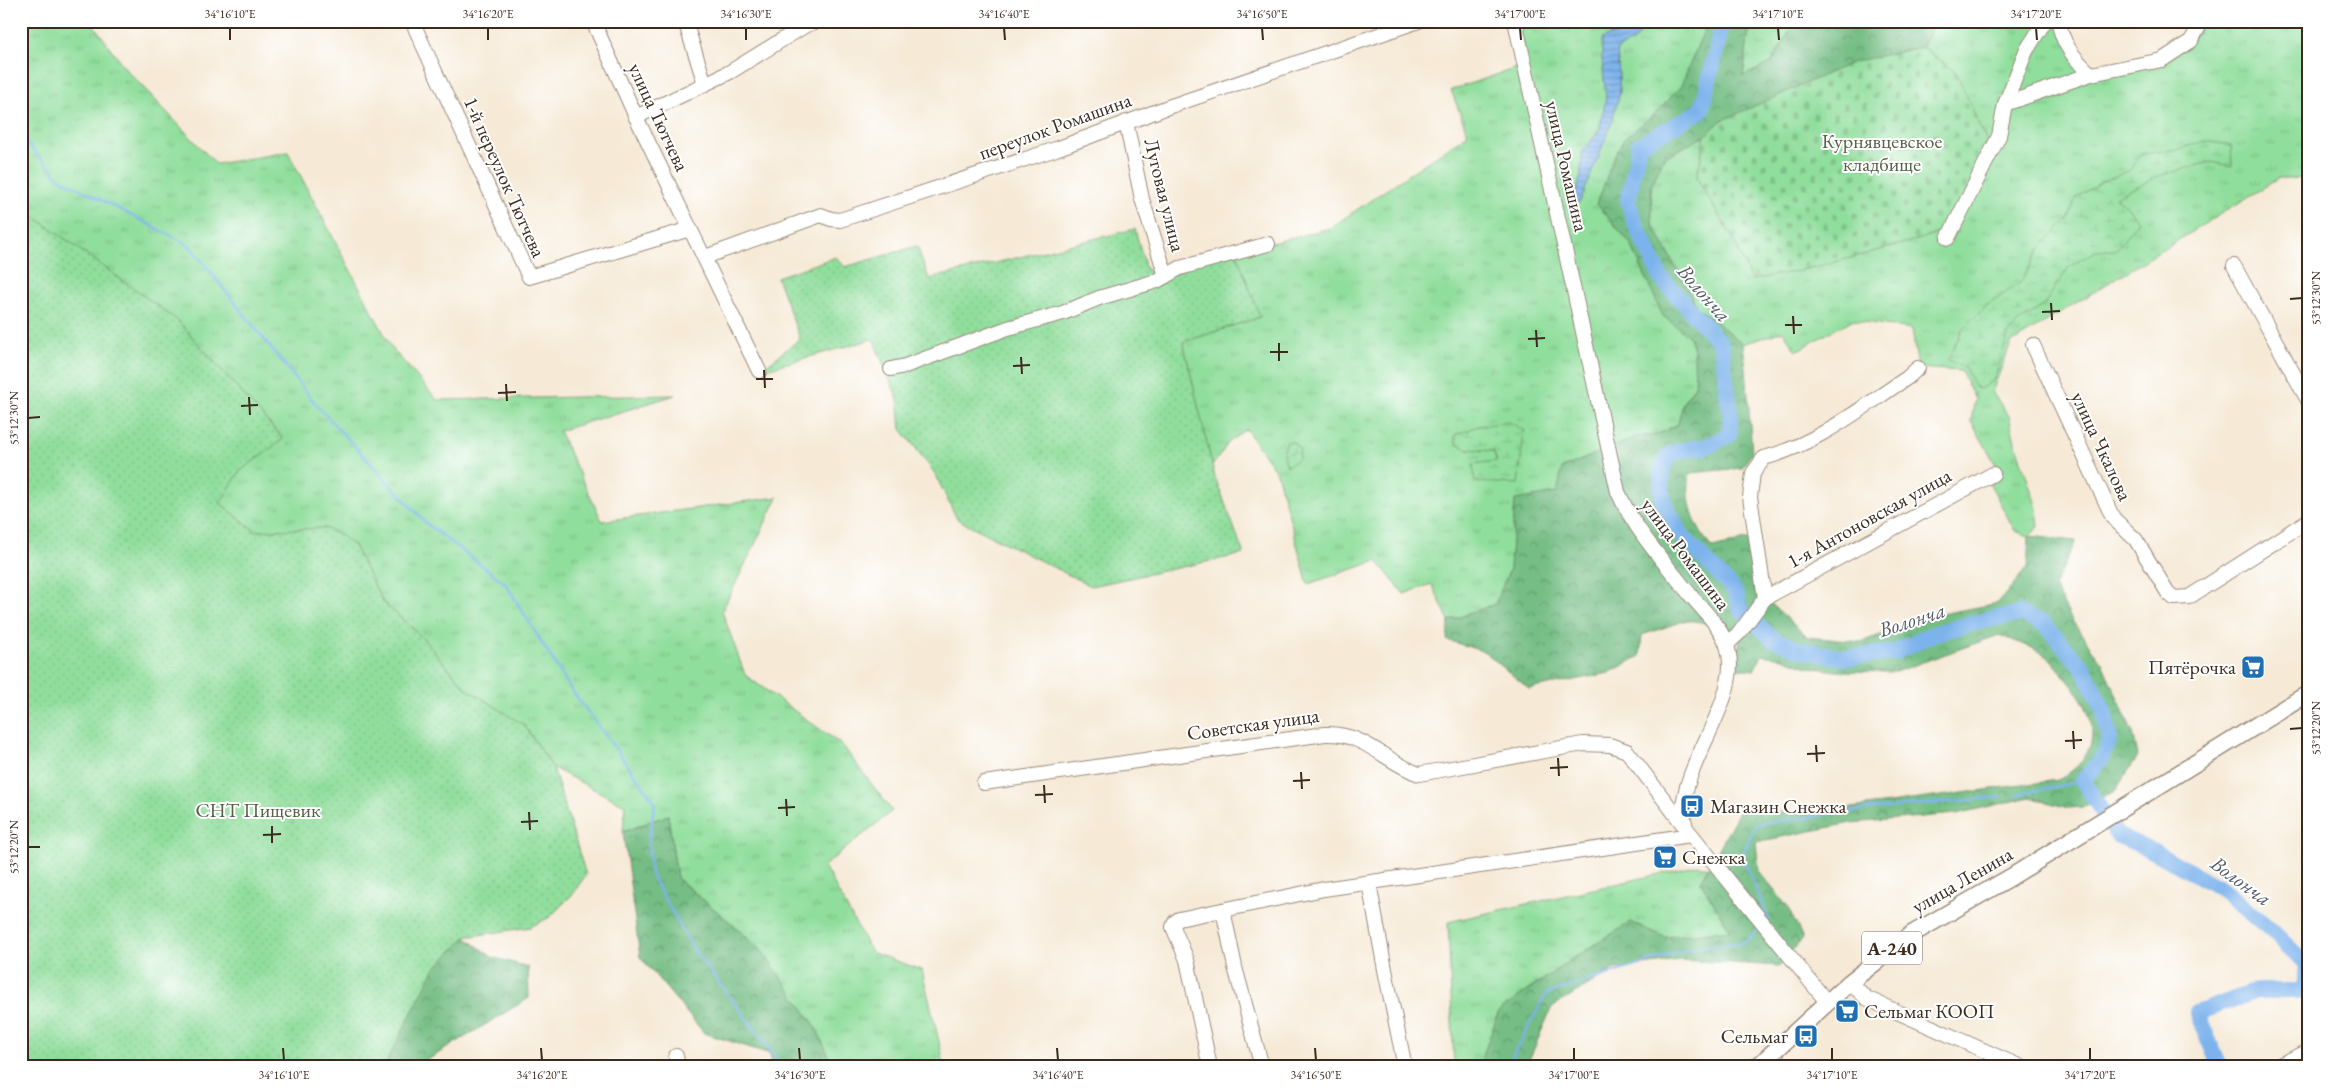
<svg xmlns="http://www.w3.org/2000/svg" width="2330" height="1088" font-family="'EB Garamond',serif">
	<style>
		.grass { fill: url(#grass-tufts); stroke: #66845d; fill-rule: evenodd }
		.forest { fill: url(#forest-crowns); stroke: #587451 }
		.wetland { fill: url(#wetland-marsh); stroke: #66845d }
		.cemetery { fill: url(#cemetery-stones); stroke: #66845d }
		.garden { fill: url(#garden-dots); stroke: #66845d }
		.water { fill: url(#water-rules); stroke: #5c6e85 }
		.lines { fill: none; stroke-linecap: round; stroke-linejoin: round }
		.stream { stroke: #7db3ec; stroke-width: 2.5 }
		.river { stroke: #7db3ec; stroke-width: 16 }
		.minor-casing { stroke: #988a7a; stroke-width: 16 }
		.major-casing { stroke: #988a7a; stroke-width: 19 }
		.minor { stroke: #fff; stroke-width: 14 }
		.major { stroke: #fff; stroke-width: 16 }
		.ticks { fill: none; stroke: #3b2a1e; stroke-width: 2 }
		.labels { text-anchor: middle; stroke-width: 4; stroke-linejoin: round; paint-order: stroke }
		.shield { fill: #fff; stroke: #766a62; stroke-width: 1 }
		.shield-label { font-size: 19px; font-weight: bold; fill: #3b2a1e }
		.street-label { font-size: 20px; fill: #3b2a1e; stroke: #fff }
		.park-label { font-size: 20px; fill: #546044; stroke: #fff }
		.poi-label { font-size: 20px; fill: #3b2a1e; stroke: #fff; text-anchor: start }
		.water-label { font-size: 21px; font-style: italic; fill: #525a66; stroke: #fff }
		.neatline { fill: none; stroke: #3b2a1e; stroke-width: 2 }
		.ticks-label { font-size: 12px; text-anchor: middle; fill: #3b2a1e }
	</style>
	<defs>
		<pattern id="grass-tufts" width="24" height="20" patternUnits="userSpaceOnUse" patternTransform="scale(1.25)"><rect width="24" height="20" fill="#90de9c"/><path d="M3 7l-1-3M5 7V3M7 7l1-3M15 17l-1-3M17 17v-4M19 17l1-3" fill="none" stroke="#7dbf86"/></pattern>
		<pattern id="forest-crowns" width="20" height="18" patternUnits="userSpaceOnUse" patternTransform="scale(1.25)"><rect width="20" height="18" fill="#74bd84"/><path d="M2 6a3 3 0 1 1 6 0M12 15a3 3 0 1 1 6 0" fill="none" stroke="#609a6b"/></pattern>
		<pattern id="wetland-marsh" width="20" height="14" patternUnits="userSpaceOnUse" patternTransform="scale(1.25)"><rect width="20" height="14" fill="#90de9c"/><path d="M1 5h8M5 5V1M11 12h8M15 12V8" fill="none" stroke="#7dbf86"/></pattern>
		<pattern id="cemetery-stones" width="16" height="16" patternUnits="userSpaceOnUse" patternTransform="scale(1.25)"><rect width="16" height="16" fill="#90de9c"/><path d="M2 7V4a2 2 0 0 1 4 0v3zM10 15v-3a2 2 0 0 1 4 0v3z" fill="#7dbf86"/></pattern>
		<pattern id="garden-dots" width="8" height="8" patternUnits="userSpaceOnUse" patternTransform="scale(1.25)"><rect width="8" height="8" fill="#90de9c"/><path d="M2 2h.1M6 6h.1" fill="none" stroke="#7dbf86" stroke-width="1.8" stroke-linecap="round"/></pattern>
		<pattern id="water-rules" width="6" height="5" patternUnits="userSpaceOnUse" patternTransform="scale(1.25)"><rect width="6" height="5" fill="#7db3ec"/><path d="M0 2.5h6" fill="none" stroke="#6892bf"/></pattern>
	</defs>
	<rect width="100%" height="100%" fill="#fff"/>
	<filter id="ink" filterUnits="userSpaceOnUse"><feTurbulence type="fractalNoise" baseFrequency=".02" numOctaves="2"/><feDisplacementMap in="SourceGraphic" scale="10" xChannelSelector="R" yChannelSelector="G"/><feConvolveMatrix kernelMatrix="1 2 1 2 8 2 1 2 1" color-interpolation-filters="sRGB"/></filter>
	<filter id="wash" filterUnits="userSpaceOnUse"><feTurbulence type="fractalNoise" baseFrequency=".0096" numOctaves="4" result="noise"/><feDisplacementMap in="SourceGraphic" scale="20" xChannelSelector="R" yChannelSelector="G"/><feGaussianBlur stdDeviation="1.12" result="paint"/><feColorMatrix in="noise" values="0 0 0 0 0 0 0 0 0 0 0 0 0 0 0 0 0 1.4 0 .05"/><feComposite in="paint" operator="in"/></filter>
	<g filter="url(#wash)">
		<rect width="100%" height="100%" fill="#f6ead7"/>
		<g class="grass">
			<path d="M21,21H91L124,67L216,164L288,152L391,347L437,400L675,395L559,431L602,521L778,497L722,611L745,675L842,745L892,811L824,866L871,952L922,970L945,1067H834L814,1024L737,928L677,878L668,815L623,832L625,805L553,768L524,725L467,689L419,634L383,602L354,546L325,528L255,531L220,503L240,471L283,439L177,320L21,207Z"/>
			<path d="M1515,21H1636L1628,29L1610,35L1602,58L1606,98L1599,131L1582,153L1581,176L1573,201L1610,128L1620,92L1617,49L1634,41L1650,21H1708L1681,86L1660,109L1597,204L1631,244L1663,316L1690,337L1694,350L1695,386L1683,403L1678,424L1657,435L1636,437L1563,468L1557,493L1515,501L1510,569L1495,604L1449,621L1432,584L1404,594L1377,561L1308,584L1277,473L1246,429L1229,442L1212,466L1183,342L1259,317L1236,252L1330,228L1468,134L1451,90L1523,66ZM1524,430L1521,449L1497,461L1493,451L1468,449Z"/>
			<path d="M1750,21H1796L1771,63L1743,77Z"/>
			<path d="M1935,21H2059L2091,74L2162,60L2202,21H2309V179L2279,178L2011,343L1992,392L2009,416L2015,442L2037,508L2039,527L2029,536L2015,531L1990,484L1997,472L1995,463L1971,421L1975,399L1961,371L1918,368L1912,329L1852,320L1796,351L1783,331L1743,344L1697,307L1652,223L1651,186L1664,157L1705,136L1697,178L1734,240L1751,280C1817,269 1882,249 1948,231L1956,72L1922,47Z"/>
			<path d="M1699,865L1708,867L1701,882L1730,931L1664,937L1631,922L1569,961L1499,1011L1479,1067H1454L1448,922Z"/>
		</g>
		<g class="forest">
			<path d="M1708,21H1750L1743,76L1771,63L1796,21H1935L1922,47L1854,62L1721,121L1705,136L1664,157L1651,186L1652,223L1697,307L1743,344L1746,368L1752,453L1742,468L1690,473C1685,502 1694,526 1712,548L1755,538L1765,598L1807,637L1861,642L1936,615L1998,603L2027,568L2029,536L2076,541L2054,587L2073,622L2102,663L2133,733L2138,756L2115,791L2084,807L2068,808L2030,797L1956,814L1851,823L1756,842L1759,872L1787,906L1803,938L1780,966L1679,960L1614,969L1552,1007L1526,1067H1479L1499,1011L1569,961L1631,922L1664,937L1730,930L1701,882L1741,808L1793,813L1845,809L2058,780C2106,753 2098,715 2066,678C2060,671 2053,660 2045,655C2032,646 2013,641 1999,635L1895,672L1835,671L1804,666L1783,658L1762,655L1754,670L1737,668L1740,632L1714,624L1687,620L1642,635L1640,656L1609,673L1529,689L1485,652L1447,640L1449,621L1495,604L1510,569L1515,500L1557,493L1562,468L1636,437L1657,435L1678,424L1683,403L1695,386L1694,350L1690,337L1663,316L1631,244L1597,204L1615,154L1625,138L1660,109L1681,86Z"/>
			<path d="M668,815L677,878L737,928L763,952L814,1024L834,1067H772L770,1054L704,1033L640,957L623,832Z"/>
			<path d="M465,937L492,957L528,967L529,998L416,1067H384L434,969Z"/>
		</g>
		<g class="wetland">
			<path d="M2205,141L2231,145L2232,166L2210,162L2159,176L2115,197L2129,209L2138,221L2116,250L2095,251L2069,267L2043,306L2019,322L2009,333L1994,380L1980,389L1975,387L1965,368L1948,360L1962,330L1986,306L2021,282L2043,244L2069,218L2075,199L2100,182L2129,171L2141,154L2179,149Z"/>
			<path d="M1509,422L1524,430L1518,484L1475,482L1473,464L1497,461L1493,451L1468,449L1456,444L1455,435L1478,426Z"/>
			<path d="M1287,442H1293L1300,450L1298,459L1287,466L1283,453Z"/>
		</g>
		<path class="cemetery" d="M1922,47L1956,72L1990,149L1948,231C1882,249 1817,269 1751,280L1734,240L1697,178L1705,136L1721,121L1854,62Z"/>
		<g class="garden">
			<path d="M21,207L177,320L283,439L240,471L220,503L255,531L325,528L340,535L354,546L383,602L419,634L467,689L524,725L553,768L586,875L571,896L550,917L530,927L465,937L434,969L384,1067H21Z"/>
			<path d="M1135,229L1146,270L1236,252L1260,317L1183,342L1215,477L1244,554L1091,586L957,519L934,472L901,429L898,399L873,339L759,371L800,339L777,277L836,257L845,267L917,246L929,279Z"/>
		</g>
		<path class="water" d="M1636,21H1650L1634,41L1617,49L1620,92L1610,128L1580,202H1573L1581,176L1582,153L1599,131L1606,98L1602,58V39L1628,29Z"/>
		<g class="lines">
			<g class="stream">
				<path d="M21,137L59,178L189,245L318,407L427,524L505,583L570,688L655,802L648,844L651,875L694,950L783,1067"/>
				<path d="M2015,795L2083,781"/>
				<path d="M1769,920L1742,856L1756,824L1863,810L2001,797"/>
				<path d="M1507,1067L1546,994L1695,947L1744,943L1759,929"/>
			</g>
			<path class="river" d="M1723,21L1702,110L1639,145L1628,201L1635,223L1661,278L1721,344L1731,418L1729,435L1705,447L1683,450L1669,455L1661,471L1663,502L1683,537L1735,591L1741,610L1773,639L1801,650L1846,658L1895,652L1935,633L1986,620L2022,614L2044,624L2084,669L2103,709L2110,738L2103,757L2083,781L2117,835L2153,851L2220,888L2270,929L2306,964L2304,991H2256L2197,1013L2220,1067"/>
		</g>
	</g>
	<g filter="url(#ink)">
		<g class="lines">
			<g class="minor-casing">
				<g id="minor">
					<path d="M412,21L529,277L690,229"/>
					<path d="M593,21L636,117L759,371"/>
					<path d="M685,21L705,84"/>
					<path d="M1515,21L1618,492C1635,531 1666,564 1692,597C1706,613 1726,632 1729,654C1738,701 1684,762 1683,810C1683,816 1685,822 1686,828L1827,1002"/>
					<path d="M2059,21C2061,42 2075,60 2091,74"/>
					<path d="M2005,104L2091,74L2162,60L2191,41L2202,21"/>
					<path d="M636,117L730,72L806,25L818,21"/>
					<path d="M1126,122L1142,199L1166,276"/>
					<path d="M1948,238L1999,136L2005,104L2026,51L2045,21"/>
					<path d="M705,257L821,215L831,219L840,220L1056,149L1168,107L1419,21"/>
					<path d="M2234,266L2309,402"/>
					<path d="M2033,345L2113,518L2136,540L2168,593L2174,598L2189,597L2309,520"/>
					<path d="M891,369L905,366L1008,328L1063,313L1099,298L1157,281L1180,268L1268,244"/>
					<path d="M1765,598L1993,474"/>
					<path d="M1727,644L1740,632L1765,598L1750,497L1753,473L1764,458C1817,444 1861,408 1907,378L1918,368"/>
					<path d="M984,783L1325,734C1364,732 1385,762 1419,774L1583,744L1610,745L1627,751L1685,827"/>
					<path d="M1369,883L1386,975L1405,1067"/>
					<path d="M1223,910L1235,967L1262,1067"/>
					<path d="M1850,982L1866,998L2021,1067"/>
					<path d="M676,1056L678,1067"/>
					<path d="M2279,1065L2309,1051"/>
					<path d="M1210,1067L1187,960L1173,927L1175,922L1179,919L1324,889L1691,835"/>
				</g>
			</g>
			<g class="major-casing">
				<path id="major" d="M1757,1067L1850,982L1912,934L2011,877L2309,693"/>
			</g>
			<use href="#minor" class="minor"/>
			<use href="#major" class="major"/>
		</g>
	</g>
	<path class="ticks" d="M230,28V40M488,28V40M746,28V40M1004,28L1005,40M1262,28L1263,40M1520,28L1521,40M1778,28L1779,40M2036,28L2037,40M2290,299L2302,298M2051,303L2052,320M2042,312L2060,311M1793,316L1794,334M1785,325H1802M1536,330L1537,347M1528,339L1545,338M1279,343V361M1270,352H1288M1021,357L1022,374M1013,366L1030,365M764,370L765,388M756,379H773M506,384L507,401M498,393L516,392M249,397L250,415M241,406L258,405M28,418L40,417M2290,729L2302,728M2073,731L2074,749M2065,741L2082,740M1816,745L1817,762M1807,754L1825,753M1558,758L1559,776M1550,768L1568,767M1301,772L1302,789M1293,781L1310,780M1044,785L1045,803M1035,795L1053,794M786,799L787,816M778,808L795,807M529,812L530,830M521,822L538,821M272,826V843M263,835L281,834M28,847H40M283,1048L284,1060M541,1048L542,1060M799,1048L800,1060M1057,1048L1058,1060M1315,1048L1316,1060M1574,1048V1060M1832,1048V1060M2090,1048V1060"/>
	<defs>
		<g id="supermarket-square" transform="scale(1.25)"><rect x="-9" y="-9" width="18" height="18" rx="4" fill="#1f6fb2" stroke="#fff"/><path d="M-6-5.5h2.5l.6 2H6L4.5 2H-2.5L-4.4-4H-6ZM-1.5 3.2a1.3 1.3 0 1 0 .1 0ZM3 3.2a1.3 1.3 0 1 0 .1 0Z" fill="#fff"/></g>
		<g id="bus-square" transform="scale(1.25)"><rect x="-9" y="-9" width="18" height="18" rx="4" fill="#1f6fb2" stroke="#fff"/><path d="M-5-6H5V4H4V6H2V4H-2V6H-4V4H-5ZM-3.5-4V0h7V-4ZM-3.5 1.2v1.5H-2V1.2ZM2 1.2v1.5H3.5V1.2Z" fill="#fff"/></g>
	</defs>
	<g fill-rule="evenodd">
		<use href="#supermarket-square" x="2253" y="667"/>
		<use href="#bus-square" x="1692" y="806"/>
		<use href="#supermarket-square" x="1665" y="857"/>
		<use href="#supermarket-square" x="1847" y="1011"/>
		<use href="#bus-square" x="1806" y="1036"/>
	</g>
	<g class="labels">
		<rect class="shield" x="1862" y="931.5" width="60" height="33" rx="4"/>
		<g class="shield-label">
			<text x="1892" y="955">А-240</text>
		</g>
		<g class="street-label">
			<text transform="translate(659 117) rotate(65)" y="7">улица Тютчева</text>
			<text transform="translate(1055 126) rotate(-20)" y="7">переулок Ромашина</text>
			<text transform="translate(1567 166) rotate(77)" y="7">улица Ромашина</text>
			<text transform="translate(505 177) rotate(66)" y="7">1-й переулок Тютчева</text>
			<text transform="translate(1165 195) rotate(76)" y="7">Луговая улица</text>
			<text transform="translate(2102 446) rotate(65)" y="7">улица Чкалова</text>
			<text transform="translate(1869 518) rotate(-29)" y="7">1-я Антоновская улица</text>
			<text transform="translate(1686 554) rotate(53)" y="7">улица Ромашина</text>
			<text transform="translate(1253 724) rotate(-8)" y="7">Советская улица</text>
			<text transform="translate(1962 880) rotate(-30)" y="7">улица Ленина</text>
		</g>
		<g class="park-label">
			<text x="1882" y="148">Курнявцевское<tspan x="1882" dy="23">кладбище</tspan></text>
			<text x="258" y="817">СНТ Пищевик</text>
		</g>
		<g class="poi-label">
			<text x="2236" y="674" text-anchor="end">Пятёрочка</text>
			<text x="1710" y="813">Магазин Снежка</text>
			<text x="1682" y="864">Снежка</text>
			<text x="1864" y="1018">Сельмаг КООП</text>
			<text x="1788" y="1043" text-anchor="end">Сельмаг</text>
		</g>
		<g class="water-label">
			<text transform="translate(1704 293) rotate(49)" y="7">Волонча</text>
			<text transform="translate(1912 620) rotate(-18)" y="7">Волонча</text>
			<text transform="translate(2241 881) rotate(36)" y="7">Волонча</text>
		</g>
	</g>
	<rect width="2330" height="1088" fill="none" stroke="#fff" stroke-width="55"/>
	<rect x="28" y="28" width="2274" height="1032" class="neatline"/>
	<g class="ticks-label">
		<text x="230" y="18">34°16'10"E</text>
		<text x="488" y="18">34°16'20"E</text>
		<text x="746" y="18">34°16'30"E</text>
		<text x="1004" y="18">34°16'40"E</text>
		<text x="1262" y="18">34°16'50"E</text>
		<text x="1520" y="18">34°17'00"E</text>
		<text x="1778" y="18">34°17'10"E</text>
		<text x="2036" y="18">34°17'20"E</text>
		<text transform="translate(2316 298) rotate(-90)" y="4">53°12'30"N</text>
		<text transform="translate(14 418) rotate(-90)" y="4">53°12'30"N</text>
		<text transform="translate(2316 728) rotate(-90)" y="4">53°12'20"N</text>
		<text transform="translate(14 847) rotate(-90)" y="4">53°12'20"N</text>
		<text x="284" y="1079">34°16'10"E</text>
		<text x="542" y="1079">34°16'20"E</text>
		<text x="800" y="1079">34°16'30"E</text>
		<text x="1058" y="1079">34°16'40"E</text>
		<text x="1316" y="1079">34°16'50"E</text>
		<text x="1574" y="1079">34°17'00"E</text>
		<text x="1832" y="1079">34°17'10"E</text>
		<text x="2090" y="1079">34°17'20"E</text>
	</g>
</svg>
